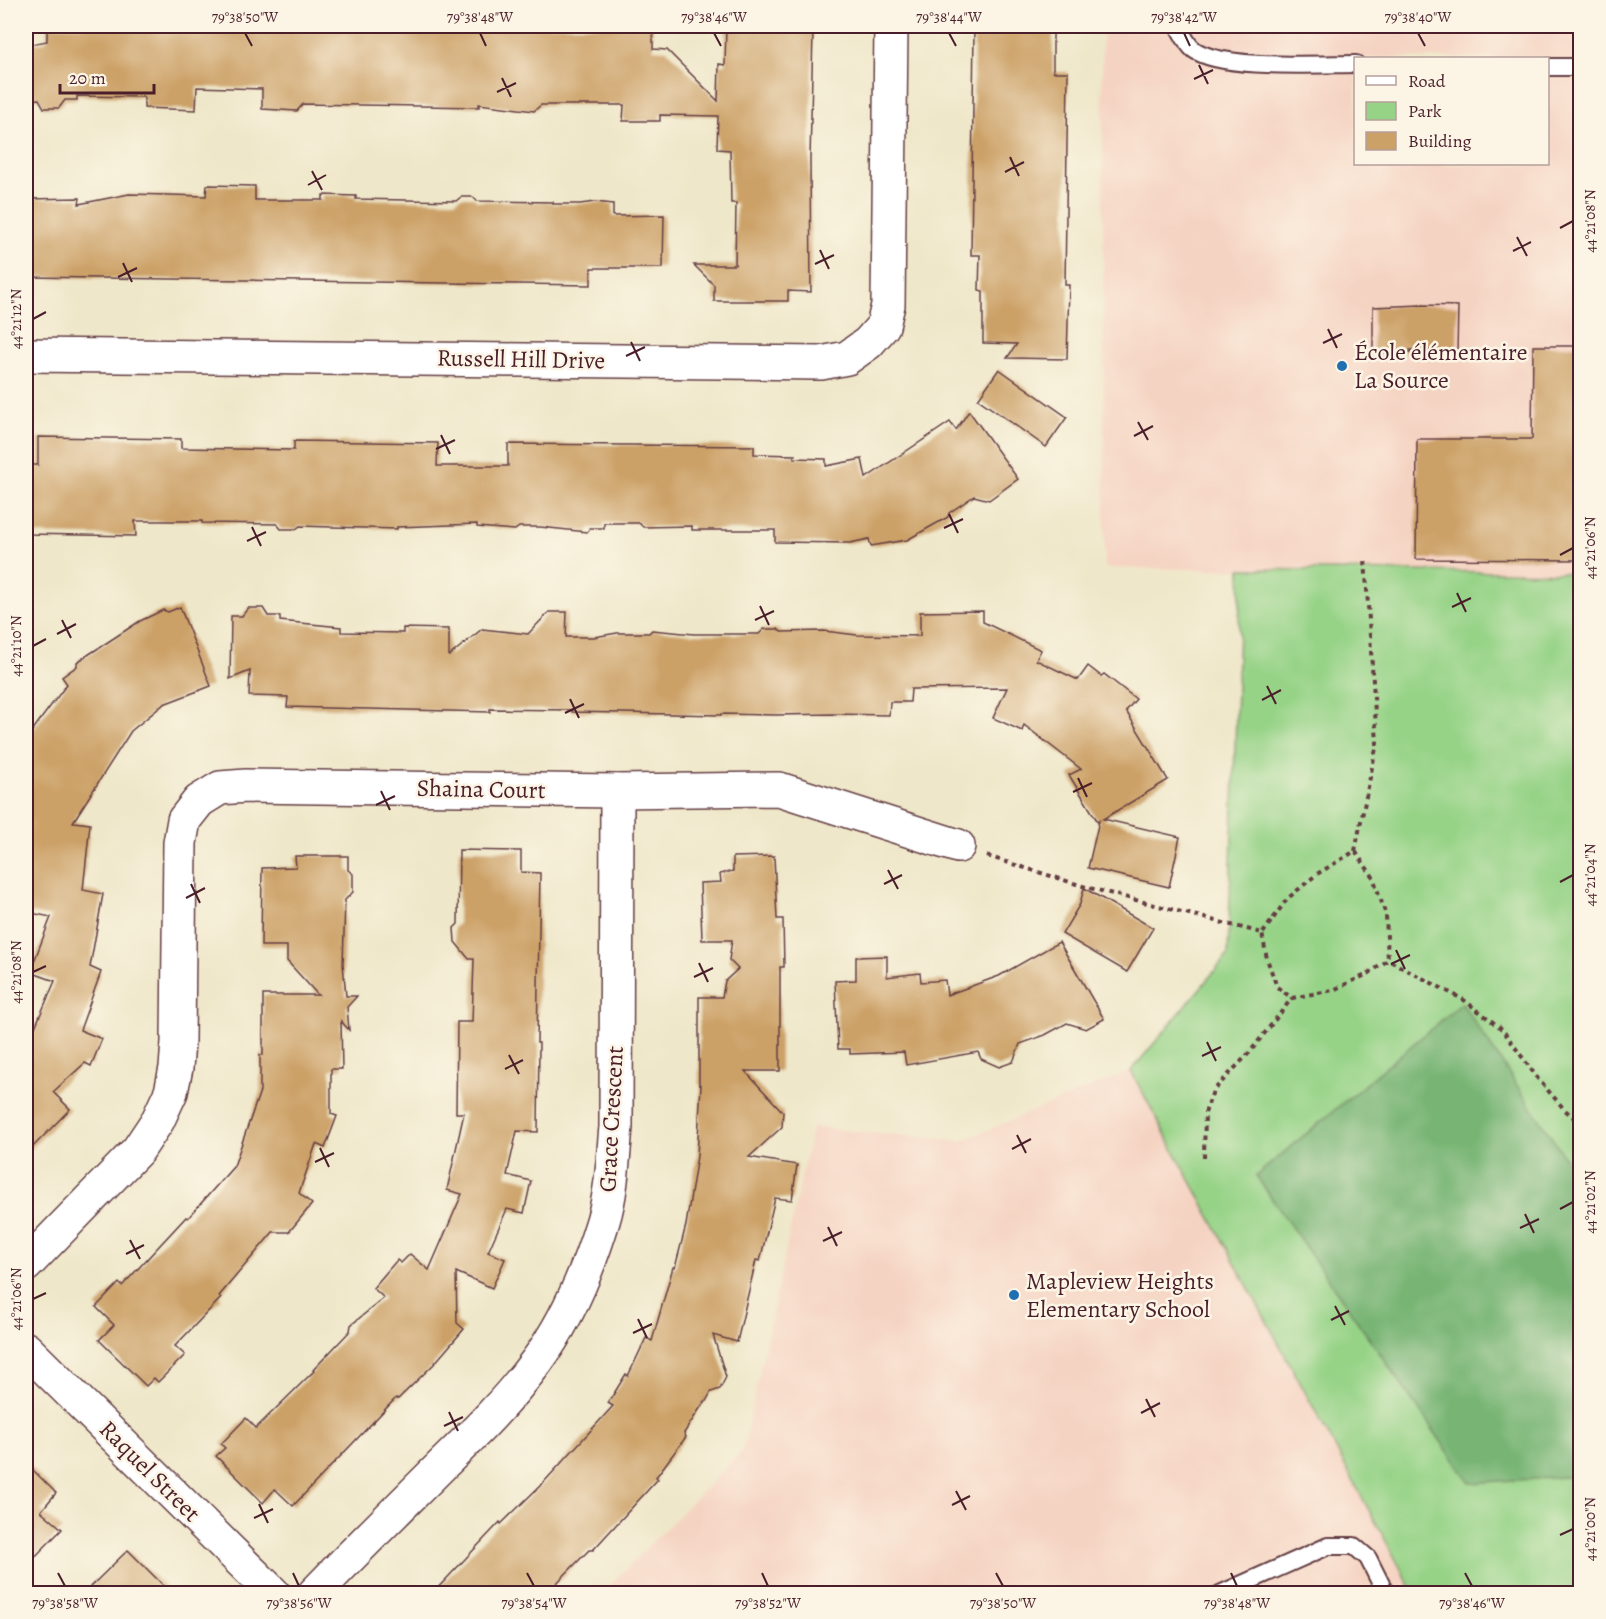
<svg xmlns="http://www.w3.org/2000/svg" width="1606" height="1619" font-family="Alegreya,serif">
	<style>
		.built { fill: #f5d3c2; fill-rule: evenodd }
		.green { fill: #96d387; stroke: #707959; stroke-width: 1.5 }
		.forest { fill: #78b574; stroke: #616a50; stroke-width: 1.5 }
		.building { fill: #cca168 }
		.lines { fill: none; stroke-linecap: round; stroke-linejoin: round }
		.service-casing { stroke: #633d43; stroke-width: 20 }
		.minor-casing { stroke: #633d43; stroke-width: 36 }
		.path { stroke: #633d43; stroke-width: 4; stroke-dasharray: 4.5 4.5; stroke-linecap: butt }
		.service { stroke: #fff; stroke-width: 16 }
		.minor { stroke: #fff; stroke-width: 33 }
		.ticks { fill: none; stroke: #4a1f2b; stroke-width: 2 }
		.poi-dot { fill: #1f6fb2; stroke: #fcf5e5; stroke-width: 2 }
		.labels { text-anchor: middle; stroke-width: 5; stroke-linejoin: round; paint-order: stroke }
		.poi-label { font-size: 24px; fill: #4a1f2b; stroke: #fcf5e5; text-anchor: start }
		.street-label { font-size: 24px; fill: #4a1f2b; stroke: #fcf5e5 }
		.neatline { fill: none; stroke: #4a1f2b; stroke-width: 2 }
		.ticks-label { font-size: 15px; text-anchor: middle; fill: #4a1f2b }
	</style>
	<rect width="100%" height="100%" fill="#fcf5e5"/>
	<filter id="ink" filterUnits="userSpaceOnUse"><feTurbulence type="fractalNoise" baseFrequency=".0167" numOctaves="2"/><feDisplacementMap in="SourceGraphic" scale="12" xChannelSelector="R" yChannelSelector="G"/><feConvolveMatrix kernelMatrix="1 2 1 2 8 2 1 2 1" color-interpolation-filters="sRGB"/></filter>
	<filter id="wash" filterUnits="userSpaceOnUse"><feTurbulence type="fractalNoise" baseFrequency=".008" numOctaves="4" result="noise"/><feDisplacementMap in="SourceGraphic" scale="24" xChannelSelector="R" yChannelSelector="G"/><feGaussianBlur stdDeviation="1.35" result="paint"/><feColorMatrix in="noise" values="0 0 0 0 0 0 0 0 0 0 0 0 0 0 0 0 0 1.4 0 .05"/><feComposite in="paint" operator="in"/></filter>
	<g filter="url(#wash)">
		<rect width="100%" height="100%" fill="#efe7c9"/>
		<g class="built">
			<path d="M1102,26H1580V573L1105,568ZM1356,58H1548V164H1356Z"/>
			<path d="M1131,1071L1414,1593L601,1594L743,1450L812,1127L961,1141Z"/>
		</g>
		<path class="green" d="M1241,569L1580,573V1593H1414L1131,1071L1228,955Z"/>
		<path class="forest" d="M1462,1003L1580,1180V1476L1470,1483L1256,1176Z"/>
		<g id="blocks">
			<g class="building">
				<path d="M47,26H653V49L667,50L718,101L719,64L725,65L726,26H784V31H813L810,160L811,292L788,291V301H714V285L694,265H735L736,203H731L730,150L717,149L718,116L660,115V121H623L624,105H541L534,111L479,104V107L303,104L297,111L262,109V89L197,87L196,110L144,108V97L77,96V100H65L59,108H44L39,99L27,100V45L47,41Z"/>
				<path d="M1003,26H1053V72H1068L1065,285H1069L1067,359L1007,358L1017,344L983,343V291L979,290L980,255H971L974,31H1003Z"/>
				<path d="M207,185L255,186V200H323V195L356,196V199L456,201L461,197H473L477,201L553,202V204H580L595,202L613,204V216L664,215L663,268H591V285L26,277L27,199L80,198L79,204L129,194L206,196Z"/>
				<path d="M1422,305L1458,306L1457,352L1410,350V352H1373V307Z"/>
				<path d="M1533,346H1581V560L1416,559L1417,439H1532Z"/>
				<path d="M999,369L1067,417L1046,447L978,399Z"/>
				<path d="M969,411L1018,479L989,500L974,496L949,513L948,517L907,540L871,546L869,539L850,543L775,542V530H692V526L643,527L639,523H604V528H590L587,532L540,527H519L515,530L477,527V524L397,527V529L300,526L296,529H281L277,524L202,523V521H135L136,536L26,534V465H38V437L181,439V448L294,450V441L438,443L437,466H508V444L754,446V454L795,455L794,458L826,459V466L862,459L866,478L950,422L956,430Z"/>
				<path d="M180,607L211,686L164,704L131,731L73,822L90,824L83,890L103,894L90,967L101,972L80,1030L102,1039L91,1066L85,1063L53,1092L70,1109L26,1154V1037L35,1027L55,981L30,972L51,917L26,912V739L67,684L62,677L77,666V662L140,621L163,610L168,612Z"/>
				<path d="M248,608H263L268,616H280V621L341,627V632L403,633V628L449,629V656L482,629L528,634L549,612H567L566,637H594L617,633H649L652,630L694,634H759L764,629H778L781,632L824,631L857,635L920,636V612L983,611V622L1041,650L1036,660L1078,680L1088,666L1101,676L1104,674L1136,699L1126,711L1168,780L1103,819L1180,837L1169,887L1088,868L1099,821L1098,822L1069,775L1081,769L1024,725L1022,731L993,718L1007,688L911,689L910,702H890L889,715L834,714L776,715L721,714V715L572,712V710L490,709V712L287,707L288,697L249,696L250,671L230,679L231,616H242Z"/>
				<path d="M459,850L521,851V872L540,873L537,1043H539L538,1132L517,1131L507,1175L531,1181L524,1213L507,1209L488,1252L505,1259L492,1288L456,1272L457,1323L464,1329L434,1364L398,1399L396,1398L293,1506L275,1489L263,1503L216,1456L225,1448L221,1444L246,1418L256,1428L314,1371L313,1370L350,1331L351,1325L384,1298L373,1288L397,1260L401,1263L410,1254L429,1270L462,1194L447,1190L464,1113H456L457,1022H472L474,959H469L455,942L454,928L458,924Z"/>
				<path d="M295,856H348V870L353,874V892L345,900L343,964L346,996H357L347,1007L349,1030L341,1021L342,1069H331V1114L337,1116L325,1148L316,1144L299,1193L312,1204L289,1232H273L219,1296L221,1298L175,1346L185,1355L158,1382L154,1378L146,1386L99,1340L114,1325L96,1307L119,1283L122,1286L186,1217L188,1218L234,1166L260,1091V1055H263V995H318L287,961V946H261L262,868L296,867Z"/>
				<path d="M774,856L777,919H783L784,967H780V1071H745L783,1112L782,1127L749,1157L797,1165L792,1200L775,1198L760,1261L756,1260L737,1342L713,1335L726,1377L720,1389L711,1392L705,1403L704,1402L684,1433L686,1437L656,1477L658,1479L593,1550H589L547,1593H433L500,1522L501,1524L544,1482L613,1406L608,1403L626,1374L628,1376L646,1338L652,1341L673,1267L675,1268L686,1225L697,1156L701,1085H699V997H722L725,981L738,969L729,960L732,940H702L700,883L721,882L720,874L733,871V857Z"/>
				<path d="M1084,888L1153,928L1127,972L1062,934L1080,904Z"/>
				<path d="M1059,942L1104,1019L1086,1029L1067,1023L1045,1035L1020,1044L1013,1062L999,1067L981,1059L978,1052L906,1065L904,1052L850,1054V1049H838L835,981L856,980V957L887,956V977L920,973L921,982L945,980L947,995L999,976Z"/>
				<path d="M26,1463L56,1493L41,1511L62,1529L26,1566Z"/>
				<path d="M128,1550L171,1593H84Z"/>
			</g>
		</g>
	</g>
	<g filter="url(#ink)">
		<use href="#blocks" fill-opacity="0" stroke="#633d43" stroke-width="1.5"/>
		<g class="lines">
			<g class="service-casing">
				<g id="service">
					<path d="M1178,26C1182,33 1187,44 1193,49C1220,70 1319,64 1356,64"/>
					<path d="M1548,67H1580"/>
					<path d="M1220,1594L1328,1546H1354L1368,1558L1386,1594"/>
				</g>
			</g>
			<g class="minor-casing">
				<g id="minor">
					<path d="M26,355L821,363L847,358L868,343L883,326L888,305L891,26"/>
					<path d="M26,1265L138,1150L158,1120L171,1092L176,1068L178,1042L180,843L184,820L199,801L220,788L246,786L617,791L779,789L958,846"/>
					<path d="M26,1349L274,1594"/>
					<path d="M314,1594C356,1550 399,1508 442,1465C476,1432 509,1399 537,1361C568,1319 588,1270 603,1221C612,1191 613,1158 616,1127L617,791"/>
				</g>
			</g>
			<g class="path">
				<path d="M1355,851L1377,743L1365,559"/>
				<path d="M987,856L1086,887L1262,933L1267,959L1277,987L1292,998L1333,990L1368,974L1388,960L1464,1000L1502,1029L1538,1079L1565,1110L1580,1123"/>
				<path d="M1263,933L1287,899L1317,874L1355,851L1373,877L1386,915L1388,960"/>
				<path d="M1204,1158L1205,1113L1213,1091L1250,1052L1292,998"/>
			</g>
			<use href="#service" class="service"/>
			<use href="#minor" class="minor"/>
		</g>
	</g>
	<path class="ticks" d="M245,33L252,46M480,33L486,46M714,33L721,46M949,33L956,46M1184,33L1190,46M1418,33L1425,46M1199,65L1208,84M502,78L511,97M1194,79L1213,70M497,92L516,83M1010,157L1019,176M312,171L322,190M1005,172L1024,162M308,185L326,175M1560,228L1573,221M1517,237L1527,256M820,250L829,269M1513,251L1531,242M123,263L132,282M815,264L834,255M118,277L137,268M33,319L46,312M1328,329L1337,348M631,342L640,361M1323,343L1342,334M626,356L645,347M1138,422L1148,440M441,435L450,454M1134,436L1153,426M436,449L455,440M949,514L958,533M252,527L261,546M944,528L963,519M247,541L266,532M1560,555L1573,548M1457,593L1466,612M760,606L769,625M1452,607L1471,598M62,620L71,638M755,620L774,611M57,634L76,624M33,646L46,639M1267,686L1276,704M570,699L579,718M1262,700L1281,690M565,713L584,704M1078,778L1087,797M381,791L390,810M1073,792L1092,783M376,805L395,796M888,870L898,889M1560,882L1573,875M191,884L200,903M884,884L902,875M186,898L205,888M1396,950L1405,969M699,963L708,982M1391,964L1410,955M33,972L46,966M694,977L713,968M1207,1042L1216,1061M509,1055L519,1074M1202,1056L1221,1047M505,1069L523,1060M1017,1135L1026,1153M320,1148L329,1167M1012,1149L1031,1139M315,1162L334,1153M1560,1209L1573,1202M1525,1214L1534,1233M828,1227L837,1246M1520,1228L1539,1219M130,1240L140,1259M823,1241L842,1232M126,1254L144,1245M33,1299L46,1293M1335,1306L1345,1325M638,1319L647,1338M1331,1320L1349,1311M633,1333L652,1324M1146,1399L1155,1417M449,1412L458,1431M1141,1413L1160,1403M444,1426L463,1417M956,1491L966,1510M259,1504L268,1523M952,1505L970,1496M254,1518L273,1509M1560,1535L1573,1529M58,1573L65,1586M293,1573L299,1586M527,1573L534,1586M762,1573L768,1586M996,1573L1003,1586M1231,1573L1237,1586M1465,1573L1472,1586"/>
	<g class="poi-dot">
		<circle cx="1342" cy="366" r="6"/>
		<circle cx="1014" cy="1295" r="6"/>
	</g>
	<g class="labels">
		<g class="poi-label">
			<text x="1354" y="360">École élémentaire<tspan x="1354" dy="28">La Source</tspan></text>
			<text x="1026" y="1289">Mapleview Heights<tspan x="1026" dy="28">Elementary School</tspan></text>
		</g>
		<g class="street-label">
			<text transform="translate(521 359) rotate(1)" y="8">Russell Hill Drive</text>
			<text transform="translate(481 789) rotate(1)" y="8">Shaina Court</text>
			<text transform="translate(611 1119) rotate(-87)" y="8">Grace Crescent</text>
			<text transform="translate(150 1471) rotate(45)" y="8">Raquel Street</text>
		</g>
	</g>
	<rect width="1606" height="1619" fill="none" stroke="#fcf5e5" stroke-width="66"/>
	<rect x="1354" y="57" width="195" height="108" fill="#fcf5e5" stroke="#b59f9b" stroke-width="1.5"/>
	<rect x="1366" y="76" width="30" height="9" fill="#ffffff" stroke="#b59f9b" stroke-width="1.5"/>
	<text x="1408" y="87" font-size="18" fill="#4a1f2b">Road</text>
	<rect x="1366" y="102" width="30" height="18" fill="#96d387" stroke="#b59f9b" stroke-width="1.5"/>
	<text x="1408" y="117" font-size="18" fill="#4a1f2b">Park</text>
	<rect x="1366" y="132" width="30" height="18" fill="#cca168" stroke="#b59f9b" stroke-width="1.5"/>
	<text x="1408" y="147" font-size="18" fill="#4a1f2b">Building</text>
	<path d="M60 84v9h94v-9" fill="none" stroke="#4a1f2b" stroke-width="3"/>
	<text x="69" y="84" font-size="18" fill="#4a1f2b" stroke="#fcf5e5" stroke-width="4.5" paint-order="stroke">20 m</text>
	<rect x="33" y="33" width="1540" height="1553" class="neatline"/>
	<g class="ticks-label">
		<text x="245" y="22">79°38'50"W</text>
		<text x="480" y="22">79°38'48"W</text>
		<text x="714" y="22">79°38'46"W</text>
		<text x="949" y="22">79°38'44"W</text>
		<text x="1184" y="22">79°38'42"W</text>
		<text x="1418" y="22">79°38'40"W</text>
		<text transform="translate(1590 221) rotate(-90)" y="5">44°21'08"N</text>
		<text transform="translate(16 319) rotate(-90)" y="5">44°21'12"N</text>
		<text transform="translate(1590 548) rotate(-90)" y="5">44°21'06"N</text>
		<text transform="translate(16 646) rotate(-90)" y="5">44°21'10"N</text>
		<text transform="translate(1590 875) rotate(-90)" y="5">44°21'04"N</text>
		<text transform="translate(16 972) rotate(-90)" y="5">44°21'08"N</text>
		<text transform="translate(1590 1202) rotate(-90)" y="5">44°21'02"N</text>
		<text transform="translate(16 1299) rotate(-90)" y="5">44°21'06"N</text>
		<text transform="translate(1590 1529) rotate(-90)" y="5">44°21'00"N</text>
		<text x="65" y="1608">79°38'58"W</text>
		<text x="299" y="1608">79°38'56"W</text>
		<text x="534" y="1608">79°38'54"W</text>
		<text x="768" y="1608">79°38'52"W</text>
		<text x="1003" y="1608">79°38'50"W</text>
		<text x="1237" y="1608">79°38'48"W</text>
		<text x="1472" y="1608">79°38'46"W</text>
	</g>
</svg>
